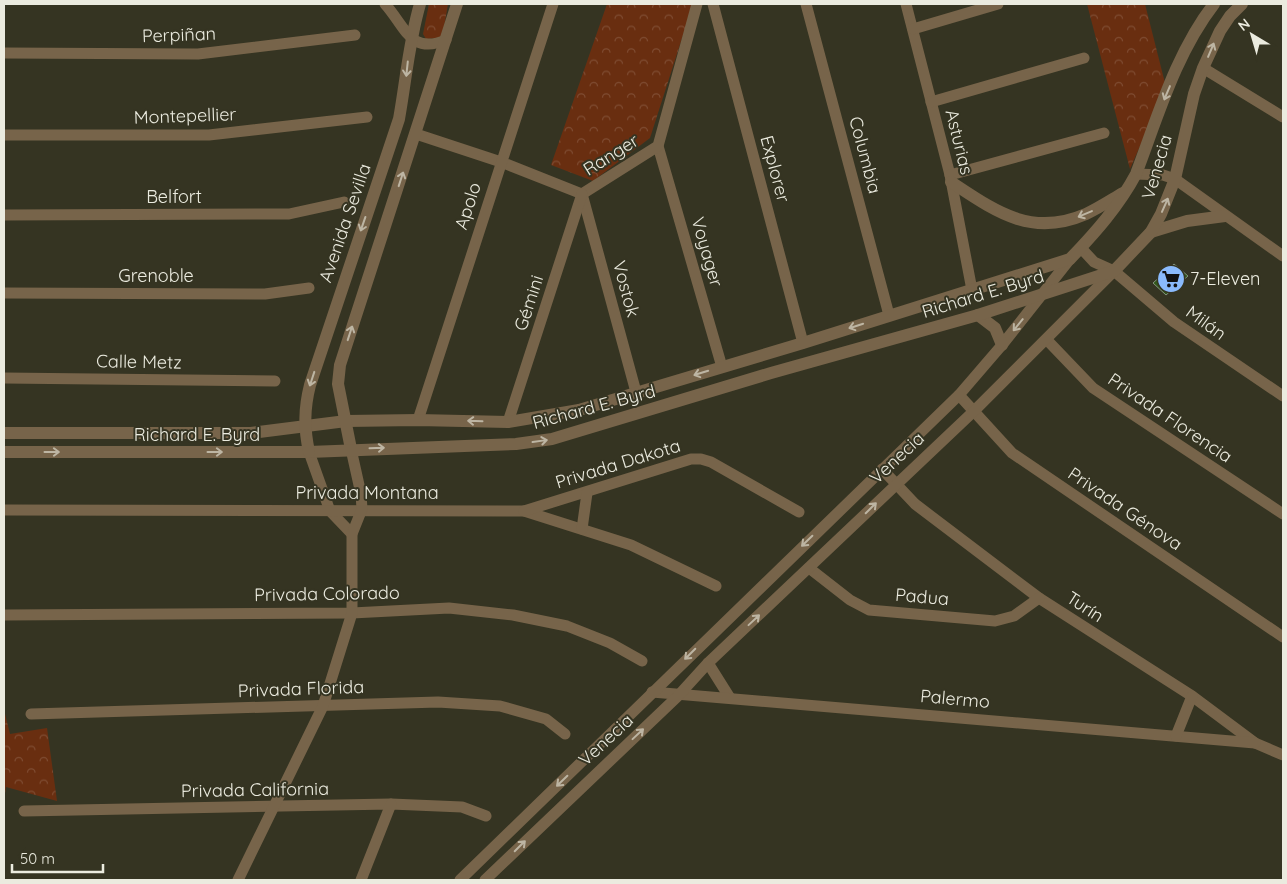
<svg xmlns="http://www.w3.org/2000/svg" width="1287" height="884" font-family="Quicksand,sans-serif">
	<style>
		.park { fill: url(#park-crowns) }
		.building { fill: #32581a; stroke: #83907e }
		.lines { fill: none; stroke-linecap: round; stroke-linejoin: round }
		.minor { stroke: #77644a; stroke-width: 11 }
		.tertiary { stroke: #77644a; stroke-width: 12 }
		.oneway { stroke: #bdb5a3 }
		.labels { text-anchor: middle; stroke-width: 4; stroke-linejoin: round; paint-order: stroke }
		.street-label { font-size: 18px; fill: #ebebdf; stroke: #353422 }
		.poi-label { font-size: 18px; fill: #ebebdf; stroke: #353422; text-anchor: start }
	</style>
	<defs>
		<pattern id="park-crowns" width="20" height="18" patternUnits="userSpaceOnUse" patternTransform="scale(1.25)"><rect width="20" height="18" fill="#692e10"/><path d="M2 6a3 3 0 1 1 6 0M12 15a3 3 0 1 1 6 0" fill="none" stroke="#7f4c32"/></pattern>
	</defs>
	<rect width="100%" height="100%" fill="#353422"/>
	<g class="park">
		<path d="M429,4H448L443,33L439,38L426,39L423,34Z"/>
		<path d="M607,4H693L650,138L593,181L551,165Z"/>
		<path d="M1087,4H1145L1166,87L1130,169Z"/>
		<path d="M4,710L10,734L47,728L57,801L6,787L4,800Z"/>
	</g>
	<path class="building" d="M1174,264L1188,276L1166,295L1153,283Z"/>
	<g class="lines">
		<g class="minor">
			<path d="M385,4C405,26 410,55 446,40"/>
			<path d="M713,4L803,343"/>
			<path d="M806,4L889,315"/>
			<path d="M906,4L950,175L972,290"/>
			<path d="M913,29L998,4"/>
			<path d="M4,53L198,54L355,35"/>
			<path d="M1203,68L1283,117"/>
			<path d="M931,102L1084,58"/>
			<path d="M416,134L501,162L582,194"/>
			<path d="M4,135H209L367,117"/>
			<path d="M658,146L722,367"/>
			<path d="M1136,174L1163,175L1175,179L1283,256"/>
			<path d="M950,175L1104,133"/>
			<path d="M582,194L658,146L697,4"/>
			<path d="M582,194L636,392"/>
			<path d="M4,215L289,214L344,202"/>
			<path d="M1081,248L1094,262L1114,271L1174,322L1283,396"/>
			<path d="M4,293L265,294L309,288"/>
			<path d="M1047,340L1093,388L1283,514"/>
			<path d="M4,378L275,381"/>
			<path d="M959,395L1012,453L1283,637"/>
			<path d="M418,420L553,4"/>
			<path d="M508,422L582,194"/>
			<path d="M309,452L330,511L352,534"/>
			<path d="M882,469L915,504L1039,598L1192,696L1255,743L1283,755"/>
			<path d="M4,510L524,511L631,545L716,586"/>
			<path d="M524,511L691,459H701L711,462L799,512"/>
			<path d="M582,529L587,493"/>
			<path d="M809,568L850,600L869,610L995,621L1014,616L1039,598"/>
			<path d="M4,615L352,613L449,608L513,615L567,626L610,643L642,661"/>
			<path d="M708,663L730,698"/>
			<path d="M652,692L1255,743"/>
			<path d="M31,714L438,702L500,706L546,719L565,734"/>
			<path d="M1176,736L1192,696"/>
			<path d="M24,811L391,804L462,807L486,816"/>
			<path d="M238,880L323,706L352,613V534L362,509L361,494L351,449"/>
			<path d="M361,880L391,804"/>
			<path d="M460,880L959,395L1002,345L1070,259"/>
			<path d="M485,880L678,696L708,663L974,411L1114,271"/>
		</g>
		<g class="tertiary">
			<path d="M951,182C995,211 1031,238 1086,214C1099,208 1111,200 1123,193"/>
			<path d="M1151,232L1187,221L1225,216"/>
			<path d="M978,315L995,328L1002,345"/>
			<path d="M4,433H251L346,421L418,420L508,422L579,410L803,343L1070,259C1095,233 1119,206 1136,174C1158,116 1176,53 1214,4"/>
			<path d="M351,449L338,384L340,365L457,4"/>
			<path d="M4,452H309L516,444L552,439L771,373L978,315L1114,271L1151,232L1161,214L1175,179L1194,94L1203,68L1220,31L1230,16L1242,4"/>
			<path d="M309,452C304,428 304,409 310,385L399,119C406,80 409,41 420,4"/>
		</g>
	</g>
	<defs><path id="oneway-shaft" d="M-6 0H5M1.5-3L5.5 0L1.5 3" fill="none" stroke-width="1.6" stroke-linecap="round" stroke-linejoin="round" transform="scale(1.25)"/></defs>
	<g class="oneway">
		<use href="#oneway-shaft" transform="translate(1211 50) rotate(-67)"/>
		<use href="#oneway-shaft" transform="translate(407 69) rotate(96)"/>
		<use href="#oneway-shaft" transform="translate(1167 93) rotate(113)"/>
		<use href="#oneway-shaft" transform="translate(401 179) rotate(-72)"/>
		<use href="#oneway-shaft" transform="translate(1165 205) rotate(-66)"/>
		<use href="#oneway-shaft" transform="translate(1085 214) rotate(157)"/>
		<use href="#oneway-shaft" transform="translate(363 224) rotate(109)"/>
		<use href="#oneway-shaft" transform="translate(1018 325) rotate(129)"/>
		<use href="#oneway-shaft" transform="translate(856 326) rotate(162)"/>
		<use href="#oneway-shaft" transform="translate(350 333) rotate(-72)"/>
		<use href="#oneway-shaft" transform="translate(701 373) rotate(163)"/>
		<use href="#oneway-shaft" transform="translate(312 379) rotate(108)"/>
		<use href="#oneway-shaft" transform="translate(475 421) rotate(-178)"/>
		<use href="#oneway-shaft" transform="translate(540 441) rotate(-8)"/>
		<use href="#oneway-shaft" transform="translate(377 448) rotate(-2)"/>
		<use href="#oneway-shaft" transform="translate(52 452)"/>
		<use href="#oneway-shaft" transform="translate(215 452)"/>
		<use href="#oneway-shaft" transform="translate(871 508) rotate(-45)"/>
		<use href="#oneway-shaft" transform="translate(807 541) rotate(136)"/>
		<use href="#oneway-shaft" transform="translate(754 620) rotate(-43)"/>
		<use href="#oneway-shaft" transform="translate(690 654) rotate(135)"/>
		<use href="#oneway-shaft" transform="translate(638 734) rotate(-43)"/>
		<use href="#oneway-shaft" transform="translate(562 781) rotate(136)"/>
		<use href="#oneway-shaft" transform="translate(520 846) rotate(-45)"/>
	</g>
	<defs>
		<g id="supermarket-disc" transform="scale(1.4375)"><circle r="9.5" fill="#8abafc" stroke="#353422"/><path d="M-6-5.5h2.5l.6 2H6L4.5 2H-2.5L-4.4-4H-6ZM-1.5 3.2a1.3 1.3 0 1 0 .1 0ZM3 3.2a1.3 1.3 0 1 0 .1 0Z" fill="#111"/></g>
	</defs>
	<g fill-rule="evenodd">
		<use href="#supermarket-disc" x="1171" y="279"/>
	</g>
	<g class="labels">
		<g class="street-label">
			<text transform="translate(179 35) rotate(-2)" y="6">Perpiñan</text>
			<text transform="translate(185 116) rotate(-2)" y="6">Montepellier</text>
			<text transform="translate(959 142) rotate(76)" y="6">Asturias</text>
			<text transform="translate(611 155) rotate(-32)" y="6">Ranger</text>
			<text transform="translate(865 155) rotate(75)" y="6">Columbia</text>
			<text transform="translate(1157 167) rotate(-74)" y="6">Venecia</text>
			<text transform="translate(775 169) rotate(75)" y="6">Explorer</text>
			<text x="174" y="203">Belfort</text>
			<text transform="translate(468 206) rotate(-72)" y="6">Apolo</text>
			<text transform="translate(345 223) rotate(-71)" y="6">Avenida Sevilla</text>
			<text transform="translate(707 252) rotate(74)" y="6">Voyager</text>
			<text x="156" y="282">Grenoble</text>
			<text transform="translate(626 289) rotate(75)" y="6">Vostok</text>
			<text transform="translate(983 294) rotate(-17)" y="6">Richard E. Byrd</text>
			<text transform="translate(529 303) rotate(-72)" y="6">Gémini</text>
			<text transform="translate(1206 323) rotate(36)" y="6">Milán</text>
			<text transform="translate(139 362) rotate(1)" y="6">Calle Metz</text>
			<text transform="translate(594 407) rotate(-15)" y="6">Richard E. Byrd</text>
			<text transform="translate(1170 418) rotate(34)" y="6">Privada Florencia</text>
			<text x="197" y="441">Richard E. Byrd</text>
			<text transform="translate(897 458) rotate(-43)" y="6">Venecia</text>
			<text transform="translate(618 464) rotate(-17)" y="6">Privada Dakota</text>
			<text x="367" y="499">Privada Montana</text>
			<text transform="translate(1125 509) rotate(34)" y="6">Privada Génova</text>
			<text transform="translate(327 594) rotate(-1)" y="6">Privada Colorado</text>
			<text transform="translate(922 597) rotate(5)" y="6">Padua</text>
			<text transform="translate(1085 607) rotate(33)" y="6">Turín</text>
			<text transform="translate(301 689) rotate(-2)" y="6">Privada Florida</text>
			<text transform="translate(955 699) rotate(5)" y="6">Palermo</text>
			<text transform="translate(606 740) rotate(-43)" y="6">Venecia</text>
			<text transform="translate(255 790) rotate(-1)" y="6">Privada California</text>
		</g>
		<g class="poi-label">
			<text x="1190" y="285">7-Eleven</text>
		</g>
	</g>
	<rect width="1287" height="884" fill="none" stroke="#ebebdf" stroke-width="10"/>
	<g transform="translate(1252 35) rotate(322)" stroke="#353422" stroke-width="4" paint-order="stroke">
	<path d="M0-4L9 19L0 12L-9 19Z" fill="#ebebdf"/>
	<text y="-8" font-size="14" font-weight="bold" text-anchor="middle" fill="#ebebdf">N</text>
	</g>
	<path d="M12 864v8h91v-8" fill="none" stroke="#ebebdf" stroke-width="2.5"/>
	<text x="20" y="864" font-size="15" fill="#ebebdf" stroke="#353422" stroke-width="4" paint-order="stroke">50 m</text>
</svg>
